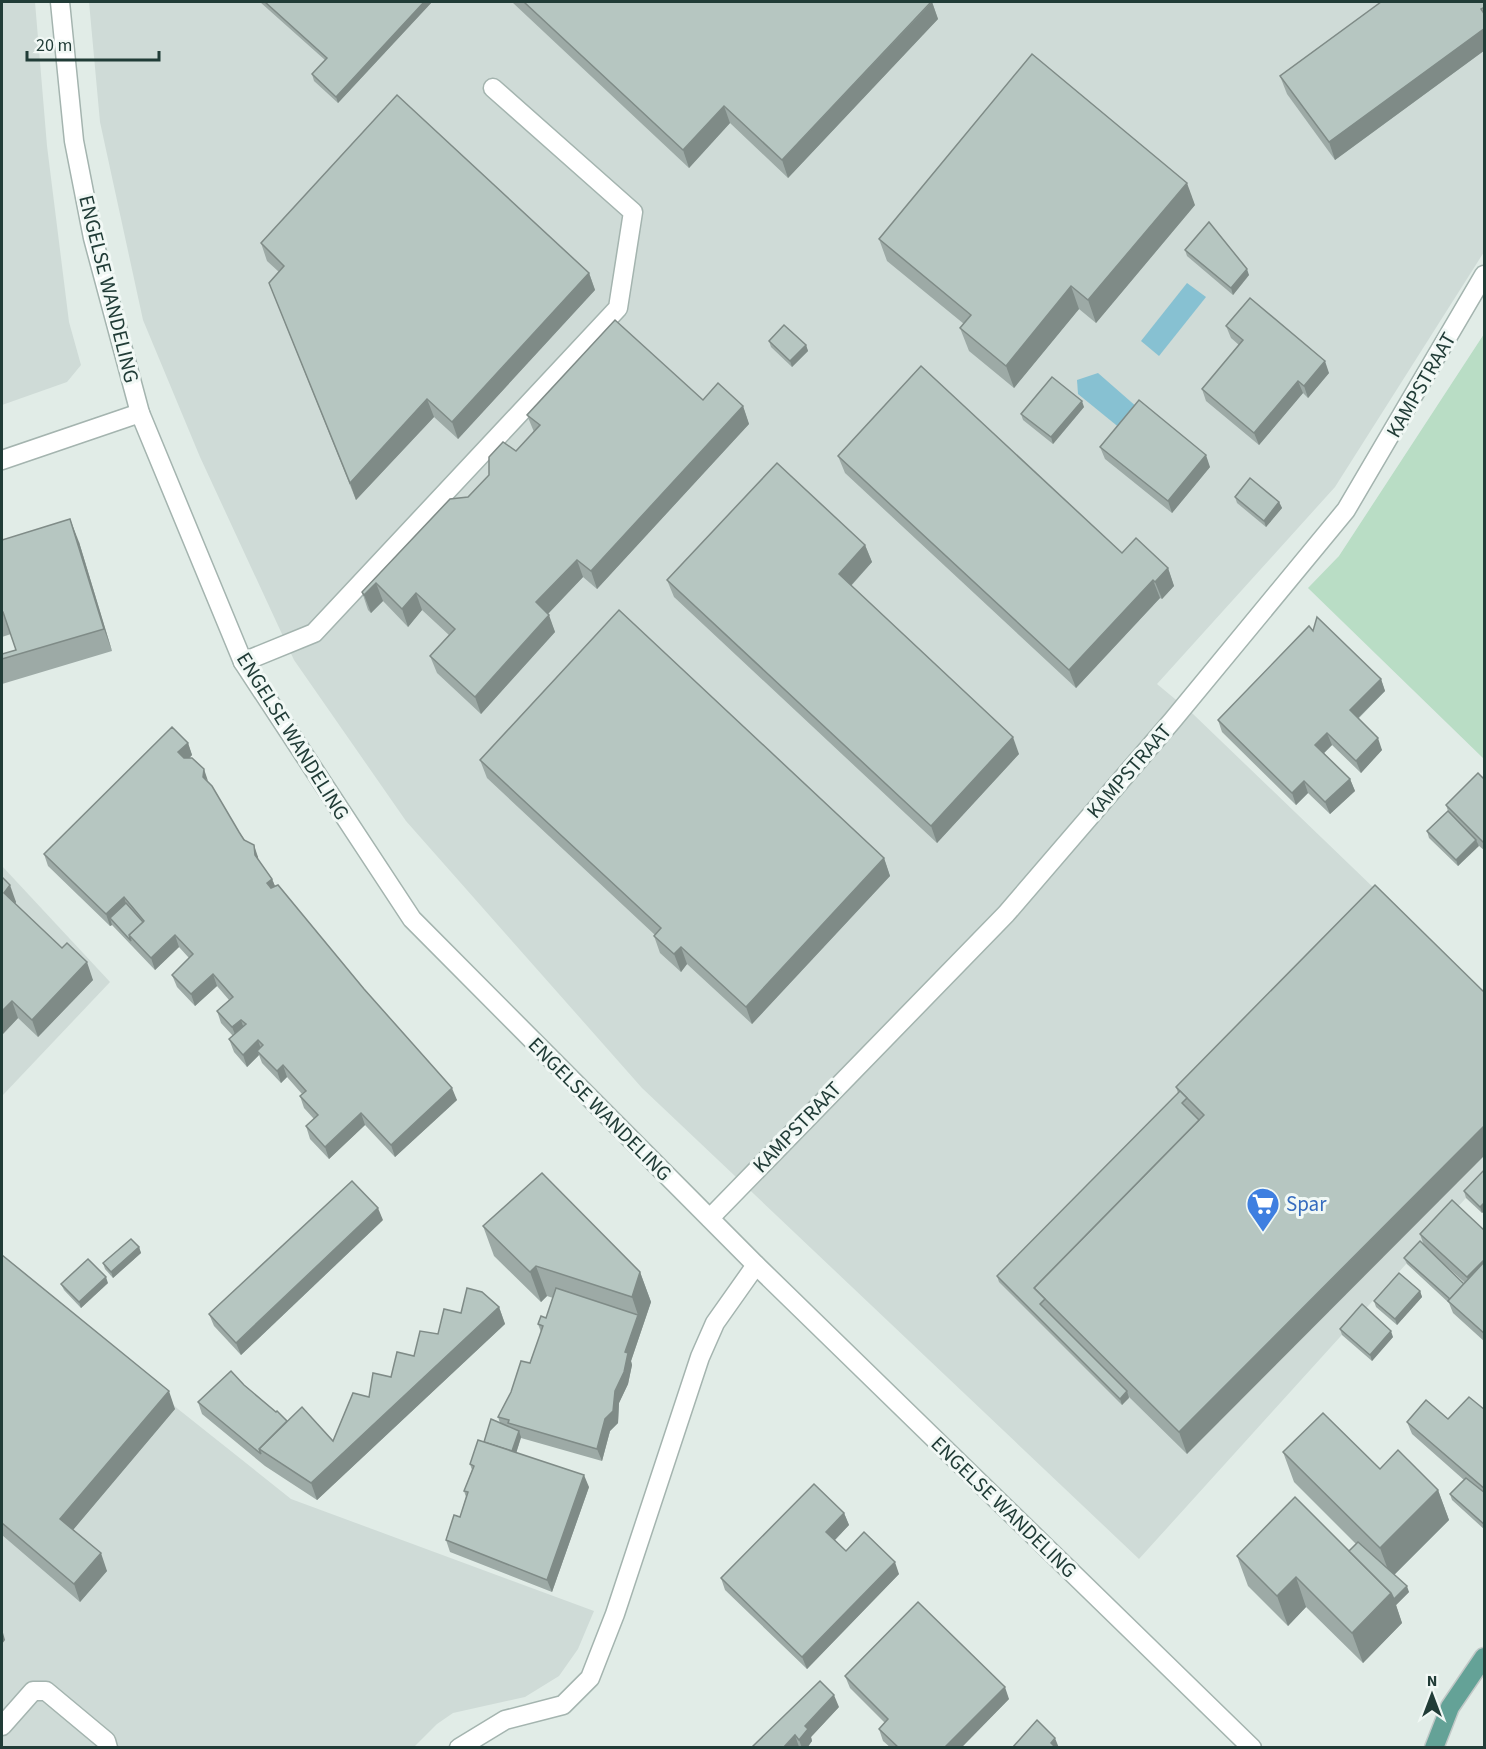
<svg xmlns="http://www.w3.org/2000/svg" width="1486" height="1749" font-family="'Source Sans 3',sans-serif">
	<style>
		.built { fill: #cfdbd7 }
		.green { fill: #b9ddc5 }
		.water { fill: #87c1d2 }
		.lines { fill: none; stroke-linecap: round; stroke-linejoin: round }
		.service-casing { stroke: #a4b4af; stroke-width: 21 }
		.minor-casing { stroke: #a4b4af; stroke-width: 21 }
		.primary-casing { stroke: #c1c8c7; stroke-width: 21 }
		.service { stroke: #fff; stroke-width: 18 }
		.minor { stroke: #fff; stroke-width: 18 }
		.primary { stroke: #64a297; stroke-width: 18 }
		.wall { fill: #9daaa6; fill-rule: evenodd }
		.shaded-wall { fill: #7f8b87 }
		.building { fill: #b6c6c1; stroke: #7f8b87; stroke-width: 1.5 }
		.labels { text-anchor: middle; stroke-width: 6; stroke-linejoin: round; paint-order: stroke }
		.street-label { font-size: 21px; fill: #213c37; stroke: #f1f8f5 }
		.shop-label { font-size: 21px; fill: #366cbe; stroke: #f1f8f5; text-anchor: start }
	</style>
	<rect width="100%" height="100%" fill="#e1ece7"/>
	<g class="built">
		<path d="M2,2H35L47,146L69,322L81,365L67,382L2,405Z"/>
		<path d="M89,2H1484V252L1335,487L1157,684L1193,714L1484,994V1178L1139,1559L642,1088L406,821L294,660L200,457L143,320L100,122Z"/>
		<path d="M2,866L110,982L2,1096Z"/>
		<path d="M2,1254L178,1409L291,1499L594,1611L578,1649L559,1676L525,1697L453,1713L437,1724L414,1747H2Z"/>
	</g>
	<path class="green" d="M1484,334V759L1308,588L1339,556Z"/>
	<g class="water">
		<path d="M1187,283L1206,297L1159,356L1141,341Z"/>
		<path d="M1098,373L1138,408L1121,429L1078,394L1077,380Z"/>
	</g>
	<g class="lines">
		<g class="service-casing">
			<g id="service">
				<path d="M243,662L314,633L618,308L633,212L493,88"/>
				<path d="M2,1726L33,1691H46L106,1741L108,1748"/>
			</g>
		</g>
		<g class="minor-casing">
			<g id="minor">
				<path d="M60,2L74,141L93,238L140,413L243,662L412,919L756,1265L1252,1748"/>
				<path d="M2,460L140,413"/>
				<path d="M710,1218L1006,914L1172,721L1346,510L1484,275"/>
				<path d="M459,1748L505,1720L563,1705L590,1678L615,1614L700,1357L715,1323L756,1265"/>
			</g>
		</g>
		<g class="primary-casing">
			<path id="primary" d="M1434,1748L1450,1707L1484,1657"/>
		</g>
		<use href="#service" class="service"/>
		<use href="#minor" class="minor"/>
		<use href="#primary" class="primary"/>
	</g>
	<g class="wall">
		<path d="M260,2H432L338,103L314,81L312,74L325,60Z"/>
		<path d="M512,2H932L938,19L788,178L730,123L689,168Z"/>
		<path d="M1485,2V50L1335,160L1287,94L1280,76Z"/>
		<path d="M1195,205L1096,323L1079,309L1014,388L969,351L960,328L964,324L887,261L879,239Z"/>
		<path d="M261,243L589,273L595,290L458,439L434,417L356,500L269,283L279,272L267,261Z"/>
		<path d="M1185,250L1249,275L1233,295L1187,256Z"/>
		<path d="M1226,326L1329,373L1308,398L1303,393L1259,445L1206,401L1202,389L1239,345L1231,338Z"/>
		<path d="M769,341L806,345L808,351L792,367L771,347Z"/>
		<path d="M703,400L743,406L749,424L597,589L583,577L548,614L555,632L481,714L437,673L430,656L449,635L422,610L408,627L383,601L371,613L368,610L362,592L468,497L516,451L534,432L527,415Z"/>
		<path d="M1084,407L1053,444L1023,420L1021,414Z"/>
		<path d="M1100,447L1210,467L1172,513L1105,459Z"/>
		<path d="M838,456L1168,568L1174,586L1162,599L1160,598L1076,688L845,473Z"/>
		<path d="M1235,497L1279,502L1282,508L1266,527L1237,503Z"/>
		<path d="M2,540L79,542L112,651L2,684V654L16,650L11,634L2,637Z"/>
		<path d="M865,545L872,562L851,586L1019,754L937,843L674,597L667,580Z"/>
		<path d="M1313,631L1381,679L1385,691L1358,719L1382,750L1361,773L1332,745L1324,753L1350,779L1355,791L1330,814L1308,793L1296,805L1222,732L1218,720Z"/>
		<path d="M188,743L192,755L189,758L208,782L239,832L258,857V860L272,879L275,886L457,1100L395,1157L365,1125L329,1159L310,1139L306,1126L314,1119L304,1108L300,1096L302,1094L287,1077L281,1083L262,1063L259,1055L247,1067L234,1052L229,1039L233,1036L221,1023L217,1011L229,1000L217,986L195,1006L177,987L172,975L189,958L179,947L155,970L112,925L110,926L48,866L44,854Z"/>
		<path d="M480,760L884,858L890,876L752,1024L687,964L681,972L660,953L654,936L655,935L487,778Z"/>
		<path d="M1485,780V851L1478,845L1458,866L1429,838L1427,831L1448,811L1446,805Z"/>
		<path d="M2,877L16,902L15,904L93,980L38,1037L18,1018L2,1035Z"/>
		<path d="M1375,885L1187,1454L1129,1397L1122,1405L999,1282L997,1276L1178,1093L1176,1087Z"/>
		<path d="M1485,1169L1482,1213L1466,1198L1464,1191Z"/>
		<path d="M383,1220L241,1355L214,1326L209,1314Z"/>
		<path d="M483,1226L640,1272L651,1302L631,1361L632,1365L628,1384L619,1403L618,1423L610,1431L602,1461L521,1438L516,1453L589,1487L552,1592L450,1552L446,1540L460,1517L466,1497L464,1491L472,1470L470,1464L484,1442L500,1423L498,1417L530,1363L541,1332L538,1324L546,1318L553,1298L547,1296L541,1302L494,1256Z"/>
		<path d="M1485,1231V1342L1453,1313L1449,1303L1407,1264L1404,1258L1424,1246L1420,1234ZM1432,1253L1465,1283L1464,1284Z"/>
		<path d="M139,1247L141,1253L113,1278L105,1269L103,1263Z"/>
		<path d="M2,1255L175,1409L73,1530L107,1571L80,1602L2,1535Z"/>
		<path d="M108,1283L81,1308L64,1290L61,1284Z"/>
		<path d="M1420,1291L1422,1297L1397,1325L1376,1307L1374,1301Z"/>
		<path d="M499,1307L505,1324L317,1500L265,1466L202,1414L198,1402L244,1385L287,1421L333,1441L369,1397L414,1356L461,1313Z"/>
		<path d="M1340,1329L1393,1337L1372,1361L1342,1335Z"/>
		<path d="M1485,1410V1530L1452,1500L1450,1494L1464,1480L1412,1434L1407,1422L1448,1419Z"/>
		<path d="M1283,1452L1380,1469L1438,1490L1449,1520L1394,1575L1409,1592L1396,1605L1402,1623L1363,1663L1306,1607L1288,1626L1248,1586L1237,1556L1349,1551L1356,1544L1294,1482Z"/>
		<path d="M844,1513L849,1525L835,1540L846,1551L899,1574L807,1669L725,1590L721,1578Z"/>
		<path d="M845,1676L1009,1699L961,1748H891L883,1741L879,1729L885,1723L850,1688Z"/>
		<path d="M839,1707L811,1737L812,1741L807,1748H751Z"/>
	</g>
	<g class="shaded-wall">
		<path d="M424,2H432L338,103L336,97Z"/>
		<path d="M932,2L938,19L788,178L782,160Z"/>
		<path d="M1485,28V50L1335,160L1329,142Z"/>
		<path d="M724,106L730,123L689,168L683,150Z"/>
		<path d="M1187,183L1195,205L1096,323L1088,300Z"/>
		<path d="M1247,269L1249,275L1233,295L1231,288Z"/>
		<path d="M589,273L595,290L458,439L452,422Z"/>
		<path d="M1071,286L1079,309L1014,388L1006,366Z"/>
		<path d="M806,345L808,351L792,367L790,361Z"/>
		<path d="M1325,361L1329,373L1308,398L1304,386Z"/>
		<path d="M1298,381L1303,393L1259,445L1254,433Z"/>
		<path d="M427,399L434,417L356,500L350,483Z"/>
		<path d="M1082,401L1084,407L1053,444L1051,437Z"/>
		<path d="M743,406L749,424L597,589L591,571Z"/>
		<path d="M1206,455L1210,467L1172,513L1168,501Z"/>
		<path d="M1279,502L1282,508L1266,527L1264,521Z"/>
		<path d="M70,519L79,542L112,651L104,629Z"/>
		<path d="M865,545L872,562L845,592L839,574Z"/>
		<path d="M577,560L583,577L543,619L536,602Z"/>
		<path d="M1168,568L1174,586L1162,599L1155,582Z"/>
		<path d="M1153,580L1160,598L1076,688L1069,670Z"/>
		<path d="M376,583L383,601L371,613L364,595Z"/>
		<path d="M416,593L422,610L408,627L402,609Z"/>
		<path d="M549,615L555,632L481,714L475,697Z"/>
		<path d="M1381,679L1385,691L1354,722L1350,710Z"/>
		<path d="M1327,733L1332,745L1320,757L1315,745Z"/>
		<path d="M1013,737L1019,754L937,843L931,826Z"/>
		<path d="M1378,738L1382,750L1361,773L1356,761Z"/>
		<path d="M188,743L192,755L183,765L178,752Z"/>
		<path d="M204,769L208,781L203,777Z"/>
		<path d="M1350,779L1355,791L1330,814L1325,802Z"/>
		<path d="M1304,781L1308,793L1296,805L1292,793Z"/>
		<path d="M1476,840L1479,846L1458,866L1456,860Z"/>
		<path d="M254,845L258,857L259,867L255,855Z"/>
		<path d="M884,858L890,876L752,1024L746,1007Z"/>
		<path d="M272,879L277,891L271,895L267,883Z"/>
		<path d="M10,885L16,902L11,911L4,893Z"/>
		<path d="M124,897L128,909L110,918L112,925L110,926L106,914Z"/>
		<path d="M175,935L179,947L155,970L151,958Z"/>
		<path d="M681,947L687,964L681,972L674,954Z"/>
		<path d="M87,962L93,980L38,1037L32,1020Z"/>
		<path d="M213,974L217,986L195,1006L191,994Z"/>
		<path d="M12,1001L18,1018L2,1035V1011Z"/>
		<path d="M241,1020L245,1032L237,1039L232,1027Z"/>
		<path d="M258,1040L262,1052L257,1051L259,1055L247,1067L243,1055Z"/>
		<path d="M283,1065L287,1077L281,1083L277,1071Z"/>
		<path d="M452,1088L457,1100L395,1157L391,1145Z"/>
		<path d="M361,1113L365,1125L329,1159L325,1147Z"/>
		<path d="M1485,1125V1155L1187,1454L1179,1432Z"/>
		<path d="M1485,1202V1211L1482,1213L1480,1207Z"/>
		<path d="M378,1208L383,1220L241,1355L236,1343Z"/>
		<path d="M139,1247L141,1253L113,1278L111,1272Z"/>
		<path d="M1485,1259V1275L1471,1289L1467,1277Z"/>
		<path d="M536,1266L547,1296L541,1302L530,1272Z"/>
		<path d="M640,1272L651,1302L631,1361L632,1365L628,1384L619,1403L618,1423L610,1431L602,1461L597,1449L605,1419L615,1391L625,1352L638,1315L632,1297Z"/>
		<path d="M106,1277L108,1283L81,1308L79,1302Z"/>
		<path d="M1420,1291L1422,1297L1397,1325L1395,1319Z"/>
		<path d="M499,1307L505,1324L317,1500L311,1483Z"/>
		<path d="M1391,1331L1393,1337L1372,1361L1370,1355Z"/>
		<path d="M169,1391L175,1409L67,1537L60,1519Z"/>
		<path d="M1127,1391L1129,1398L1122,1405L1120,1399Z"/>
		<path d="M519,1431L521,1437L515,1457L512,1451Z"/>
		<path d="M584,1475L589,1487L552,1592L547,1580Z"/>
		<path d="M1438,1490L1449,1520L1391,1578L1380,1548Z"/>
		<path d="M844,1513L849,1525L831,1544L826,1532Z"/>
		<path d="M101,1553L107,1571L80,1602L74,1584Z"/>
		<path d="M895,1562L899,1574L807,1669L802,1657Z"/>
		<path d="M1296,1577L1306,1607L1288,1626L1277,1596Z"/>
		<path d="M1407,1586L1409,1592L1396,1605L1402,1623L1363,1663L1352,1633L1391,1593Z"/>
		<path d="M2,1629L5,1640L2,1644Z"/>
		<path d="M1005,1687L1009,1699L961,1748H944Z"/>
		<path d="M834,1695L839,1707L811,1737L812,1741L807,1748H802L799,1740L805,1726Z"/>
		<path d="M795,1735L799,1747L783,1748Z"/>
		<path d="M1055,1738L1059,1748H1053L1051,1743Z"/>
	</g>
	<g class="building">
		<path d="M265,2H424L336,97L312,74L327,58Z"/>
		<path d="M524,2H931L782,160L724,106L683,150Z"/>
		<path d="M1381,2H1485V7L1481,9L1485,15V28L1329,142L1280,76Z"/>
		<path d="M1032,54L1187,183L1088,300L1071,286L1006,366L960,328L971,315L879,239Z"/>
		<path d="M397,95L589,273L452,422L427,399L350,483L269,283L284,266L261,243Z"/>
		<path d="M1209,222L1247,269L1231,288L1185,250Z"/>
		<path d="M1250,298L1325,361L1304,386L1298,381L1254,433L1202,389L1243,340L1226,326Z"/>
		<path d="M615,320L703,400L718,383L743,406L591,571L577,560L536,602L549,615L475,697L430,656L455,629L416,593L402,609L376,583L364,595L362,592L450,499L468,497L489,475V457L503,442L516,451L540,425L527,415Z"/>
		<path d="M784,325L806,345L790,361L769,341Z"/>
		<path d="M921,366L1122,553L1136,538L1168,568L1155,582L1153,580L1069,670L838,456Z"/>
		<path d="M1052,377L1082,401L1051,437L1021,414Z"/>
		<path d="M1139,400L1206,455L1168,501L1100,447Z"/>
		<path d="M777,463L865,545L839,574L1013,737L931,826L667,580Z"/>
		<path d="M1250,478L1279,502L1264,521L1235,497Z"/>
		<path d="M70,519L104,629L2,659V654L16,650L3,612H2V540Z"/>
		<path d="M619,610L884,858L746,1007L681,947L674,954L654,936L661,928L480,760Z"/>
		<path d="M1317,617L1381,679L1350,710L1378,738L1356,761L1327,733L1315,745L1350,779L1325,802L1304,781L1292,793L1218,720L1309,626L1313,631Z"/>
		<path d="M172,727L188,743L178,752L184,758H192L204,769L203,777L212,786L239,832L244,840L254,845L255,855L272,879L267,883L271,888L278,885L364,989L452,1088L391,1145L361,1113L325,1147L306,1126L318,1115L300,1096L306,1091L283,1065L277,1071L257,1051L263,1045L258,1040L243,1055L229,1039L246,1024L241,1020L232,1027L217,1011L233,997L213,974L191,994L172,975L193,954L175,935L151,958L129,935L144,921L124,897L106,914L44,854Z"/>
		<path d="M1478,773L1485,780V844L1446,805Z"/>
		<path d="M1448,811L1476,840L1456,860L1427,831Z"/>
		<path d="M2,877L10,885L4,893L62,948L67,943L87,962L32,1020L12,1001L2,1011Z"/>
		<path d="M1375,885L1485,993V1125L1179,1432L1034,1288L1204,1115L1176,1087Z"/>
		<path d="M126,903L143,922L129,935L131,941L110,918Z"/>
		<path d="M1180,1091L1187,1098L1182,1103L1199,1120L1034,1288L1045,1299L1040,1304L1127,1391L1120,1399L997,1276Z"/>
		<path d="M1485,1169V1202L1480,1207L1464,1191Z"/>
		<path d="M542,1173L640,1272L632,1297L536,1266L530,1272L483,1226Z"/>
		<path d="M352,1181L378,1208L236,1343L209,1314Z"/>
		<path d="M1452,1200L1485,1231V1259L1467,1277L1420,1234Z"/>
		<path d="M131,1239L139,1247L111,1272L103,1263Z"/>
		<path d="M1420,1241L1464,1284L1450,1299L1404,1258Z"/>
		<path d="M2,1255L169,1391L60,1519L101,1553L74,1584L2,1523Z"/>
		<path d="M88,1259L106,1277L79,1302L61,1284Z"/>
		<path d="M1485,1261V1334L1448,1301Z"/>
		<path d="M1399,1273L1420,1291L1395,1319L1374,1301Z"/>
		<path d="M467,1288L482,1292L499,1307L311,1483L259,1449L302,1407L333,1441L353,1393L369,1397L373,1373L391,1377L397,1352L414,1356L420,1331L438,1334L444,1309L461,1313Z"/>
		<path d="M556,1288L638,1315L625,1352L628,1353L624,1372L615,1391L613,1411L605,1419L597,1449L508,1423L509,1420L498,1417L511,1392L521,1361L530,1363L543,1326L538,1324L541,1316L546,1318Z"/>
		<path d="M1362,1304L1391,1331L1370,1355L1340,1329Z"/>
		<path d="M231,1371L244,1385L276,1412L277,1411L287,1421L259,1449L261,1454L198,1402Z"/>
		<path d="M1469,1397L1485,1410V1489L1407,1422L1426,1400L1448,1419Z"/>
		<path d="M1323,1413L1380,1469L1398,1450L1438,1490L1380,1548L1283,1452Z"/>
		<path d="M491,1419L519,1431L512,1451L484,1442Z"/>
		<path d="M478,1440L584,1475L547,1580L446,1540L454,1515L460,1517L468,1492L464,1491L474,1466L470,1464Z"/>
		<path d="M1466,1478L1485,1493V1525L1450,1494Z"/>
		<path d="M814,1484L844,1513L826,1532L846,1551L864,1532L895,1562L802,1657L721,1578Z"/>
		<path d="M1295,1497L1391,1593L1352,1633L1296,1577L1277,1596L1237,1556Z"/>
		<path d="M1358,1542L1407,1586L1394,1599L1391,1593L1349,1551Z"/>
		<path d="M918,1602L1005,1687L944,1748H899L879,1729L888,1719L845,1676Z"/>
		<path d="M820,1681L834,1695L805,1726L808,1729L799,1740L795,1735L783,1748H751Z"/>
		<path d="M1037,1720L1055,1738L1051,1743L1056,1748H1012Z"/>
	</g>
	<defs>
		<g id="supermarket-pin" transform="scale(1.725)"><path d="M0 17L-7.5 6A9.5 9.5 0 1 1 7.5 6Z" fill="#3f7fe0" stroke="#f1f8f5"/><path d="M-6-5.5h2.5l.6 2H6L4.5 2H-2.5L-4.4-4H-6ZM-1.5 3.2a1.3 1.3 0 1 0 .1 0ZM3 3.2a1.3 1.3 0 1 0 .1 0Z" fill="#fff"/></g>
	</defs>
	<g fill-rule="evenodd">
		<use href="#supermarket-pin" x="1263" y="1204"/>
	</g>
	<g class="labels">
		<g class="street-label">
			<text transform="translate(109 289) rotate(76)" y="7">ENGELSE WANDELING</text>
			<text transform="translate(1421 385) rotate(-60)" y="7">KAMPSTRAAT</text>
			<text transform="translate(293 736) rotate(58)" y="7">ENGELSE WANDELING</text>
			<text transform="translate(1129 771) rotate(-49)" y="7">KAMPSTRAAT</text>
			<text transform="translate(600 1109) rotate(45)" y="7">ENGELSE WANDELING</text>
			<text transform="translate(797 1127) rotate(-46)" y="7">KAMPSTRAAT</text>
			<text transform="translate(1004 1507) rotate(44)" y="7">ENGELSE WANDELING</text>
		</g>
		<g class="shop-label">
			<text x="1286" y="1211">Spar</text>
		</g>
	</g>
	<rect width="1486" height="1749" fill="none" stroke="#213c37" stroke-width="6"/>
	<g transform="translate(1432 1695)" stroke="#f1f8f5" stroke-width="4.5" paint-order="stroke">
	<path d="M0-4.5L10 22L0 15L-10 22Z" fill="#213c37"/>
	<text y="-9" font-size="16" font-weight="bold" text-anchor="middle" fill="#213c37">N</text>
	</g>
	<path d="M27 51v9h132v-9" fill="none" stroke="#213c37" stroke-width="3"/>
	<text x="36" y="51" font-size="18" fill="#213c37" stroke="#f1f8f5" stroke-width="4.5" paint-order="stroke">20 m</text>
</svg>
